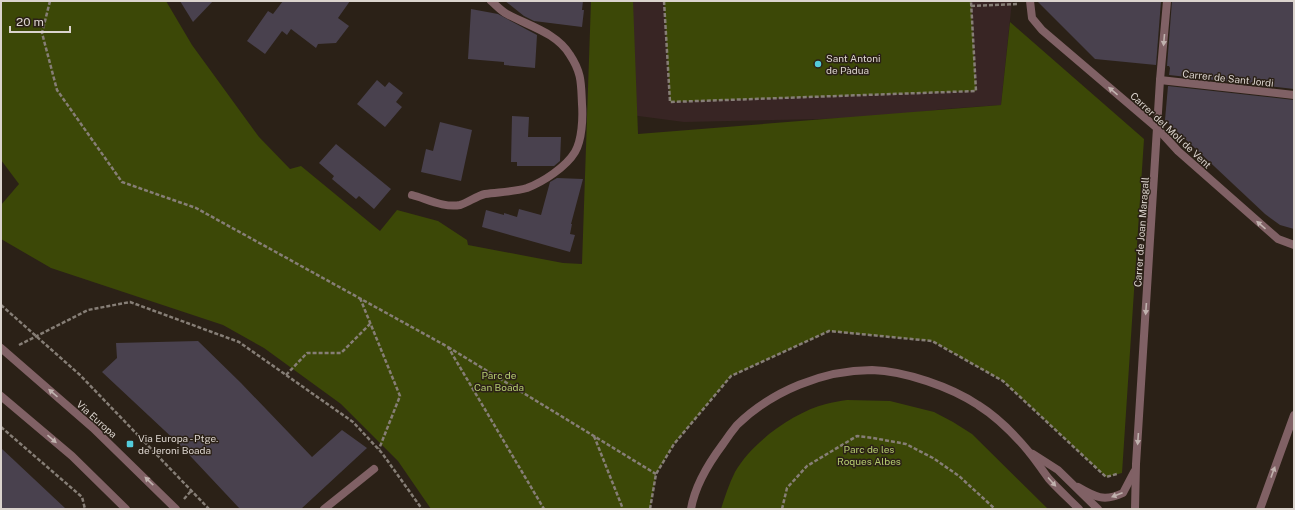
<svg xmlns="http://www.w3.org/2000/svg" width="1295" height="510" font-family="'Public Sans',sans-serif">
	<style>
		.education { fill: #382524 }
		.green { fill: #3c4807 }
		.building { fill: #49414e }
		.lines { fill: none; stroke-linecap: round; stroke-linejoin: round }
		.path { stroke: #867e76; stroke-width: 2.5; stroke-dasharray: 4 2; stroke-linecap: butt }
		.minor { stroke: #806165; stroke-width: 8 }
		.tertiary { stroke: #806165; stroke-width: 8 }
		.oneway { fill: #c0b2ae }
		.poi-dot { fill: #53cbdb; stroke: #2b2117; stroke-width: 1.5 }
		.labels { text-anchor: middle; stroke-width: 3; stroke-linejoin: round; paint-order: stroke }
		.poi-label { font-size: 10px; fill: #dbd4ce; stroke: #2b2117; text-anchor: start }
		.street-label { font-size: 10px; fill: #dbd4ce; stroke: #2b2117 }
		.park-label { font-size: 10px; fill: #b4ca6f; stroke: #2b2117 }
	</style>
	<rect width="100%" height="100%" fill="#2b2117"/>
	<path class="education" d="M630,1H1012L1001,105L945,109L866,118L684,122L631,115Z"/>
	<g class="green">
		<path d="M1,1H166L192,45L259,137L290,169L301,166L380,231L397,210L438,221L467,240L468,245L563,263L582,264L591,1H633L638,134L1001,105L1010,22L1144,139L1122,473L1106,477L1003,381L932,341L829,331L731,376L674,444L656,474L650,509H431L398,461L341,404L264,348L223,325L51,268L1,239V205L19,184L1,160Z"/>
		<path d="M664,1H971L976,91L670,102Z"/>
		<path d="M847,400L890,401L934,412L953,422L972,434L1048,509H721C725,496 729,484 735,472C752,442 794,412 826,404C833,402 840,401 847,400Z"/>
	</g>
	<g class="building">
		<path d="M180,1H213L193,22Z"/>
		<path d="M283,1H350L338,18L349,26L336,43L318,44L316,48L291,29L287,35L282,31L265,54L247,41L268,11L273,14Z"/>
		<path d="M505,1H583L582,10H584L582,27L534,21L524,16Z"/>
		<path d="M1037,1H1161L1156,65L1095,59Z"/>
		<path d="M1172,1H1294V89L1169,75L1170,68L1169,66H1167Z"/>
		<path d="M471,9L498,14L537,35L535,68L504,65V62L468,59Z"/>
		<path d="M377,80L385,87L389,82L403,93L396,102L402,107L385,127L357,104Z"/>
		<path d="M1168,86L1294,100V229L1280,225L1265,214L1165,120Z"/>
		<path d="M512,116L529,117L528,137H561L560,161L554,166H517V162H511Z"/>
		<path d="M440,122L472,130L461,181L421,172L426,149L433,151Z"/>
		<path d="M336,144L391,189L374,209L359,196L356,199L332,179L334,176L319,163Z"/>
		<path d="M557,178L583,179L571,224H572L570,234L575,235L570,252L482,227L486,210L504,215V213L517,217L519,209L541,215L550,182Z"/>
		<path d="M198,341L241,383L312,457L342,430L367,448L301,509H240L179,444L102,372L117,358L116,343Z"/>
		<path d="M1,448L66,509H1Z"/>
	</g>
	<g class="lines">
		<g class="path">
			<path d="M50,1L42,33L57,90L122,182L196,208L448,347L544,509"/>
			<path d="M664,1L670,102L976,91L971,1"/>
			<path d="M971,6L1018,4"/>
			<path d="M360,298L400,396L379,449"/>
			<path d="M1,305L80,375L209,509"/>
			<path d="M19,345L88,310L130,302L239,342L353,422L382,453L422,509"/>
			<path d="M448,347L656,474"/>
			<path d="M286,375L307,353H341L370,324"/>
			<path d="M1,427L82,497L85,509"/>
			<path d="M594,436L623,509"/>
			<path d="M184,499L191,491"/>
			<path d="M650,509L656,474L674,444L731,376L829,331L932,341L1003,381L1106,477L1117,474"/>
			<path d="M782,509L787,488L807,466L857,436L873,438L906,444L933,458L959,476L995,509"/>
		</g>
		<g class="minor">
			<path d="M1030,1L1032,18L1042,30L1157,128L1178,151L1278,239L1294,245"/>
			<path d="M1160,80L1294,95"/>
			<path d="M412,195C427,199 444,208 460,205C468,203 476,196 485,194C499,192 513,192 527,188C543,182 566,167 575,152C582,140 583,118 582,104C581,84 582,73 570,55C557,33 529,26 507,14C501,11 496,5 491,1"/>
			<path d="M1078,487C1095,497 1104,502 1123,493L1134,472"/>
			<path d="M324,509L374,469"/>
			<path d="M1135,509L1136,464L1160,80L1167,1"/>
			<path d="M1260,509L1294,415"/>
		</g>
		<g class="tertiary">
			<path d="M1,348L93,428L176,509"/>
			<path d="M1,396L72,456L126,509"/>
			<path d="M1033,454L1058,470L1098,509"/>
			<path d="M691,509C695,485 708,464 723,444C727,438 732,431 737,425C772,391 823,370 872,370C905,371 951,387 978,405C997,417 1015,435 1029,452C1036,460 1042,470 1049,479C1058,489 1069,499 1079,509"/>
		</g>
	</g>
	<defs><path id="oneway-solid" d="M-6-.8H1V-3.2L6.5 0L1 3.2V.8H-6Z"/></defs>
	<g class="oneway">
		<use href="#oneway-solid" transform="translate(1164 40) rotate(95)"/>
		<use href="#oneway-solid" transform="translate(1113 91) rotate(-140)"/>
		<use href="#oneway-solid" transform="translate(1261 225) rotate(-139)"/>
		<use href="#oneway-solid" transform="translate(1146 309) rotate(94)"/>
		<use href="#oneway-solid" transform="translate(53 393) rotate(-139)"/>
		<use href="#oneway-solid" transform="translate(52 439) rotate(41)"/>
		<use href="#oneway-solid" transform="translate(1138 439) rotate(94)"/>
		<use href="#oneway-solid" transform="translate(1273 472) rotate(-70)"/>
		<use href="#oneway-solid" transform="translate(149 481) rotate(-136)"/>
		<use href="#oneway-solid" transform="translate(1052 482) rotate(48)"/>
		<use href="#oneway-solid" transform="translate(1117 495) rotate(159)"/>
	</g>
	<g class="poi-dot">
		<circle cx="818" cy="64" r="4"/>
		<rect x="126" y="440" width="8" height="8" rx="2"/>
	</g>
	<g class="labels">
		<g class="poi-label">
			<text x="826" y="62">Sant Antoni<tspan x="826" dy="12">de Pàdua</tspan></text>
			<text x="138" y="442">Via Europa - Ptge.<tspan x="138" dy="12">de Jeroni Boada</tspan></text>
		</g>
		<g class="street-label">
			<text transform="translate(1228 78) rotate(6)" y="4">Carrer de Sant Jordi</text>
			<text transform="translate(1171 130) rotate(43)" y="4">Carrer del Molí de Vent</text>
			<text transform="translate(1141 232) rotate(-86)" y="4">Carrer de Joan Maragall</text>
			<text transform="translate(97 419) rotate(42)" y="4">Via Europa</text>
		</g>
		<g class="park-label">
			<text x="499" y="379">Parc de<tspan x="499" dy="12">Can Boada</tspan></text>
			<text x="869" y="453">Parc de les<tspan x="869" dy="12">Roques Albes</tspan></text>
		</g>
	</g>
	<rect width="1295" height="510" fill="none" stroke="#dbd4ce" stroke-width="4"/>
	<path d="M10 26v6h60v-6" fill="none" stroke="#dbd4ce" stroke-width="2"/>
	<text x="16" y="26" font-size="12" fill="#dbd4ce" stroke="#2b2117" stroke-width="3" paint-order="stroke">20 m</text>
</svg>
